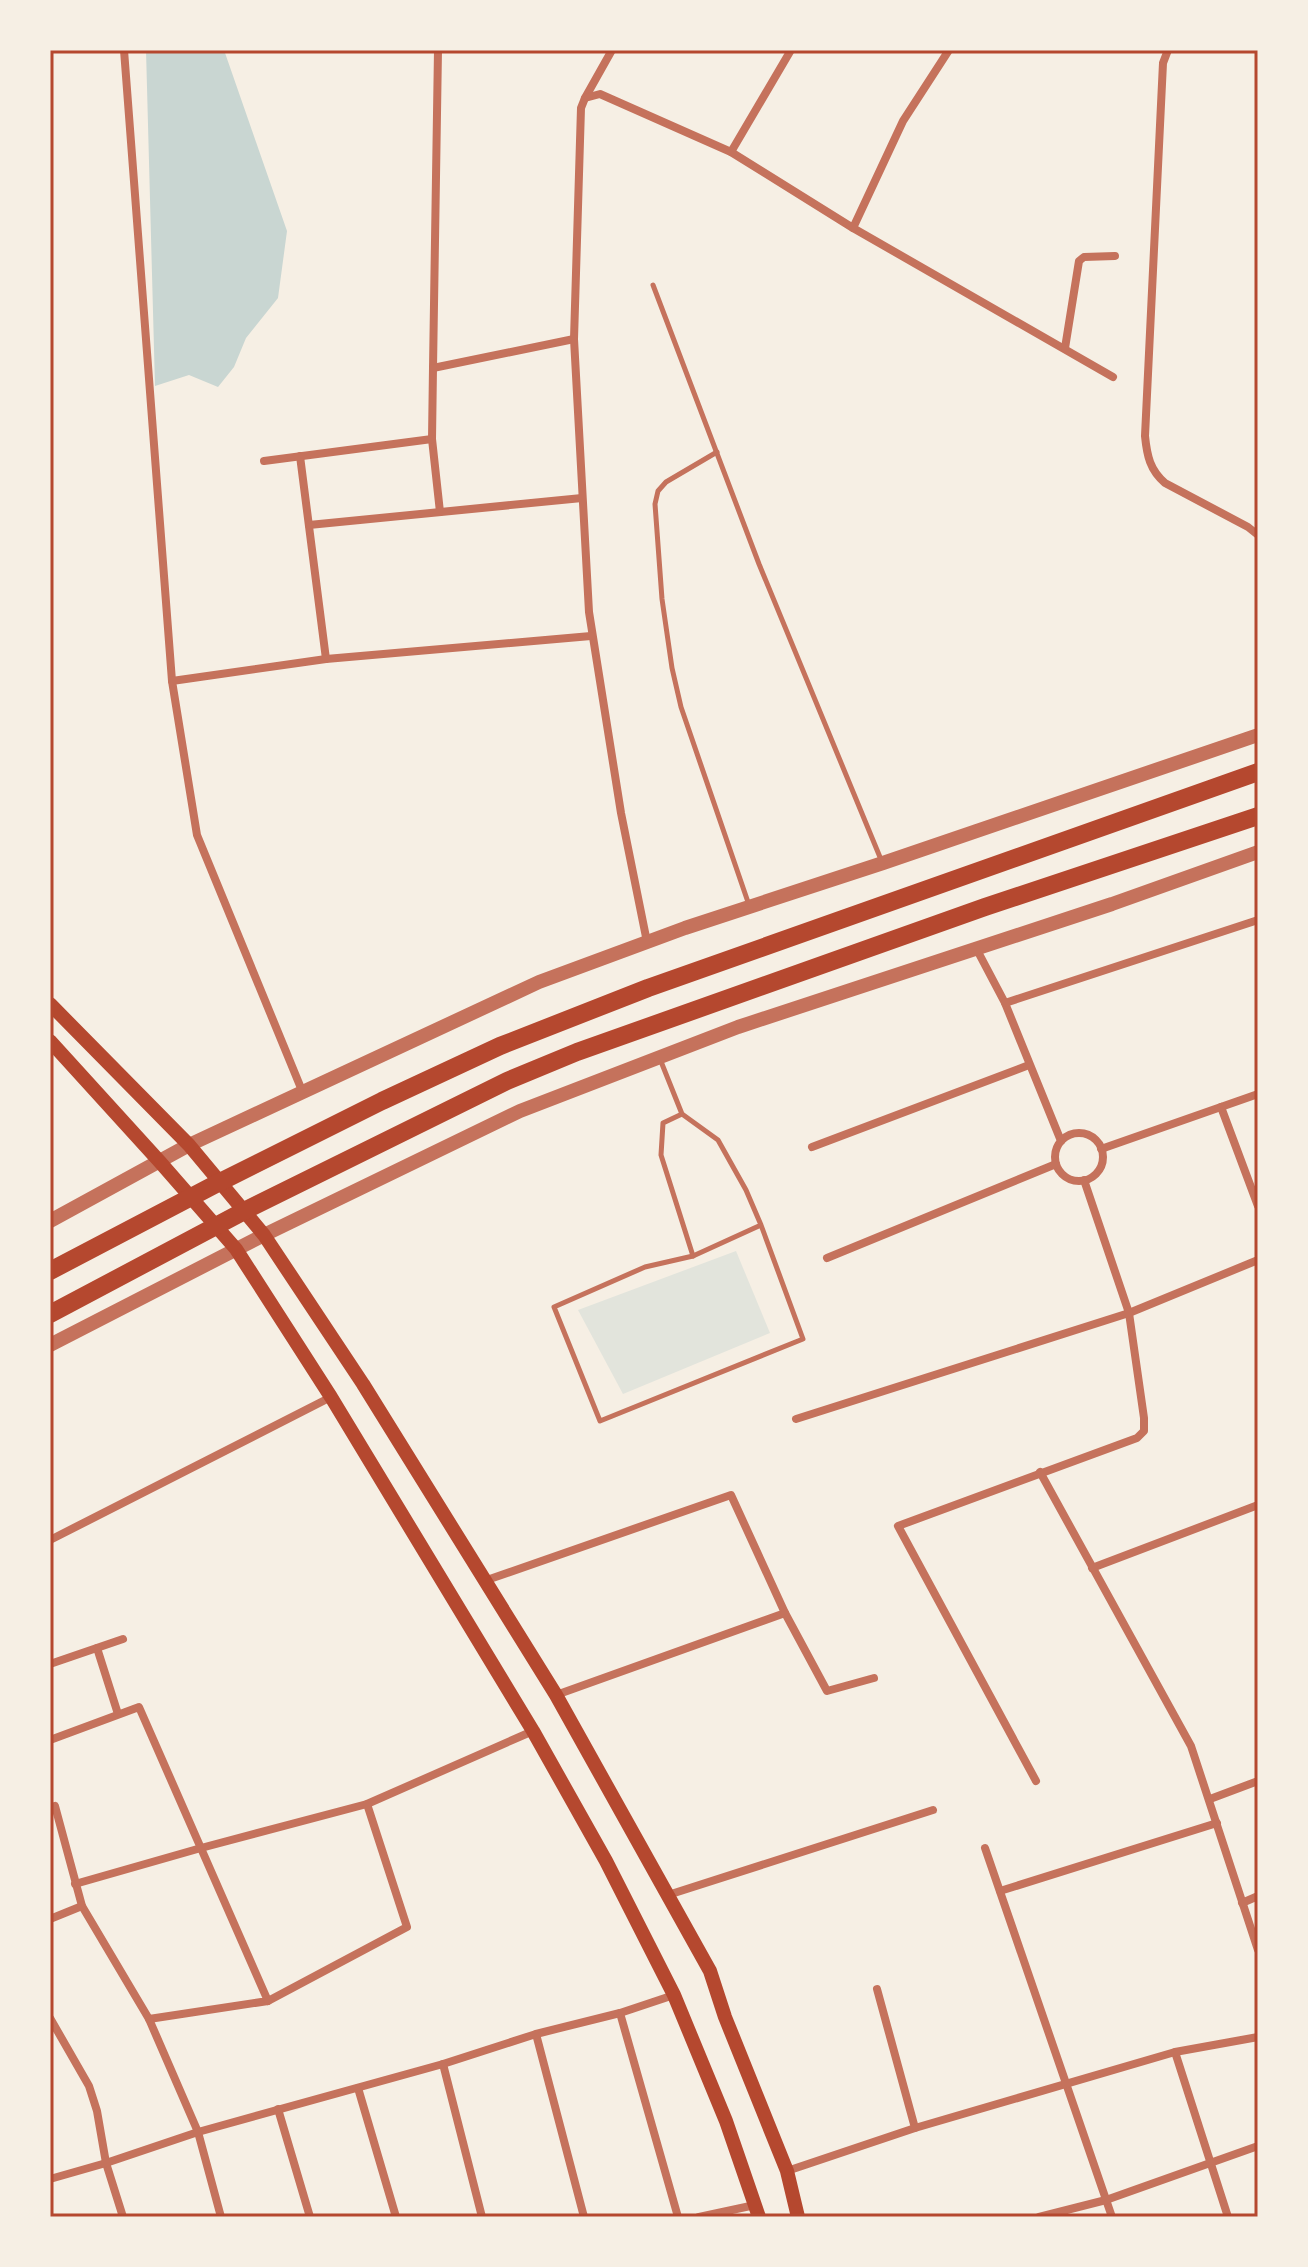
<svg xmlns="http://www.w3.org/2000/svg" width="1308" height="2267" font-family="'Libre Baskerville',serif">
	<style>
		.green { fill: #e2e4dc }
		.water { fill: #c9d6d2 }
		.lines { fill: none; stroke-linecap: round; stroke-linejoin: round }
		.service { stroke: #c5725c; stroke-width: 5 }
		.minor { stroke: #c5725c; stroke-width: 8 }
		.tertiary { stroke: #c5725c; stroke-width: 14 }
		.secondary { stroke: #b5482f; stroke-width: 14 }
		.trunk { stroke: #b5482f; stroke-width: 18 }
		.neatline { fill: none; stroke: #b5482f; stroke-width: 3 }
	</style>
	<rect width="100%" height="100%" fill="#f6efe4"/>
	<path class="green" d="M736,1251L770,1333L623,1394L578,1310Z"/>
	<path class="water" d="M146,50H224L287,231L278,298L246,338L234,367L218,387L189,375L155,386Z"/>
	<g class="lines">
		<g class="service">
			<path d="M653,285L759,564L882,862"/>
			<path d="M717,452L666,482L658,491L655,504L662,599L672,668L681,707L749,905"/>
			<path d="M660,1059L682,1114L718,1140L746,1190L761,1225L803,1339L600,1421L554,1307L645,1267L693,1256L761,1225"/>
			<path d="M682,1114L663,1123L661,1155L693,1256"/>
		</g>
		<g class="minor">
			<path d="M124,50L172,681"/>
			<path d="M438,50L433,368L574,339"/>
			<path d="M1168,50L1163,63L1145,436C1147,456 1150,470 1165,483L1248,527L1258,535"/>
			<path d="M585,98L612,50"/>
			<path d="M731,152L791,50"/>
			<path d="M853,228L1113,377"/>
			<path d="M1065,348L1079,261L1084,257L1115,256"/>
			<path d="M433,368L432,439L440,512"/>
			<path d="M300,456L326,659"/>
			<path d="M264,461L432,439"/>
			<path d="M309,525L582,498"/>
			<path d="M647,942L621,813L589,612L574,339L581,108L585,98L600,94L731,152L853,228L903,121L949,50"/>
			<path d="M976,948L1005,1003L1061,1141"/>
			<path d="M1005,1003L1258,920"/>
			<path d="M303,1093L197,835L172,681L326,659L591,636"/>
			<path d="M1221,1107L1258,1206"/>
			<circle cx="1079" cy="1157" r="24"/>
			<path d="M812,1147L1029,1065"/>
			<path d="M1101,1149L1258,1094"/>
			<path d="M827,1258L1056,1164"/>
			<path d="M796,1419L1129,1313L1258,1260"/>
			<path d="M1040,1472L1191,1746L1258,1950"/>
			<path d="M50,1540L331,1397"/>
			<path d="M1092,1568L1258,1505"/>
			<path d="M484,1581L731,1495L785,1613L556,1695"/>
			<path d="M785,1613L827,1691L874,1678"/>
			<path d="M97,1648L118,1714"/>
			<path d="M50,1664L123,1639"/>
			<path d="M50,1740L139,1707L268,2001L149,2019"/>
			<path d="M1036,1781L898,1526L1137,1438L1144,1431V1418L1129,1313L1084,1180"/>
			<path d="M1210,1799L1258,1781"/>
			<path d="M50,1808L55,1806L82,1906L149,2019L198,2132L221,2217"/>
			<path d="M985,1848L1112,2217"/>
			<path d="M75,1884L201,1848L367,1804L533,1731"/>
			<path d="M1000,1891L1217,1823"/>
			<path d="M668,1895L933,1810"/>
			<path d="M1242,1903L1258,1896"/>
			<path d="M50,1919L82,1906"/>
			<path d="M877,1989L915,2128"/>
			<path d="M268,2001L407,1927L367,1804"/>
			<path d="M620,2013L678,2217"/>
			<path d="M50,2018L89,2086L97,2111L106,2163L123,2217"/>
			<path d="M536,2034L584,2217"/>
			<path d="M1175,2052L1228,2217"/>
			<path d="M443,2064L482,2217"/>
			<path d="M358,2088L396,2217"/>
			<path d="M278,2109L310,2217"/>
			<path d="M787,2171L915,2128L1175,2052L1258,2037"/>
			<path d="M50,2179L106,2163L198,2132L443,2064L536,2034L620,2013L674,1995"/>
			<path d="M699,2217L755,2205"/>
			<path d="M1039,2217L1106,2200L1258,2146"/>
		</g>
		<g class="tertiary">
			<path d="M50,1221L189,1145L539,982L685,928L883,863L1258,735"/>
			<path d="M50,1345L264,1235L520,1111L738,1027L1112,904L1258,852"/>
		</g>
		<g class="secondary">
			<path d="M50,1004L189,1145L264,1235L363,1384L556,1695L710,1971L725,2017L787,2171L798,2217"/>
			<path d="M50,1041L160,1162L236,1249L331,1397L533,1731L606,1861L674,1995L726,2121L759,2217"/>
		</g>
		<g class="trunk">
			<path d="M50,1271L216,1184L382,1101L500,1046L648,988L1258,772"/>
			<path d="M50,1314L248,1209L507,1081L577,1052L985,907L1258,816"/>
		</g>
	</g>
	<rect width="1308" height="2267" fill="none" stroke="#f6efe4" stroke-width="104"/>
	<rect x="52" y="52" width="1204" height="2163" class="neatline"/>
</svg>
